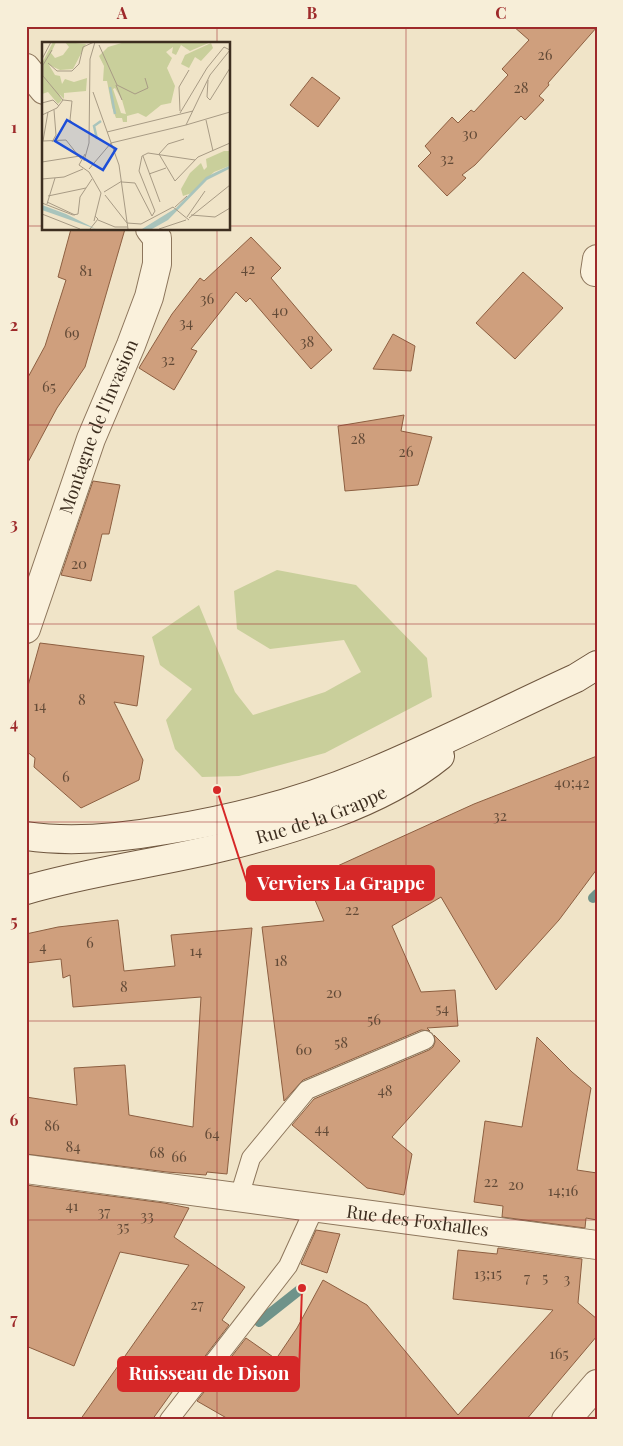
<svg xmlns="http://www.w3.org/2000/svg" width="623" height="1446" font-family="'Playfair Display',serif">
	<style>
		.green { fill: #c9cf9b }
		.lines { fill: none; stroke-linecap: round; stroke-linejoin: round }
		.stream { stroke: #6f938a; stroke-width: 10 }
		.building { fill: #cf9f7d; stroke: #8d5f41 }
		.service-casing { stroke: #8d765c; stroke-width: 20 }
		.minor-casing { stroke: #8d765c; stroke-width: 30 }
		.tertiary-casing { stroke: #8d765c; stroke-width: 30 }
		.secondary-casing { stroke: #6f573f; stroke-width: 30 }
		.service { stroke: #faf1dc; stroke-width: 18 }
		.minor { stroke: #faf1dc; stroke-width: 28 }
		.tertiary { stroke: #faf1dc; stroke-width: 28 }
		.secondary { stroke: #faf1dc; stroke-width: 28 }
		.grid { fill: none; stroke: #9e2a2b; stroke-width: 1; stroke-opacity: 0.55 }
		.labels { text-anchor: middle; stroke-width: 4; stroke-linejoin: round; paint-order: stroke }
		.number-label { font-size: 15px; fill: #624a37 }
		.street-label { font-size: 18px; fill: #3d2e20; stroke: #f7eed8 }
		.inset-river { fill: none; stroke: #a9c4bc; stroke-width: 2.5 }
		.inset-road { fill: none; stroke: #a89b85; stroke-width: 1 }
		.view { fill: #1d4ed8; fill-opacity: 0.15; stroke: #1d4ed8; stroke-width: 2.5 }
		.inset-edge { fill: none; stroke: #3d2e20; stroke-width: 2.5 }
		.leader { fill: none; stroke: #d62828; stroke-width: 2 }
		.callout-dot { fill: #d62828; stroke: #f7eed8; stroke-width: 2 }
		.callout { fill: #d62828; stroke: #d62828; stroke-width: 2 }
		.callout-label { font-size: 19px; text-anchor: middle; font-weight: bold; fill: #fff }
		.neatline { fill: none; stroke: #9e2a2b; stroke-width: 2 }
		.grid-label { font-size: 16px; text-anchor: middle; font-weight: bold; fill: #9e2a2b }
	</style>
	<rect width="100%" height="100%" fill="#f0e4c8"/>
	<path class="green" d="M277,570L356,585L427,658L432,697L325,753L239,776L202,777L175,749L166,720L192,689L160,665L152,637L199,605L235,692L253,715L325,692L361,672L344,640L270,649L237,629L234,591Z"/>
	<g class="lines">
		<g class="stream">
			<path d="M593,898L597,894"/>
			<path d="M259,1322L302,1288"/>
		</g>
	</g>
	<g class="building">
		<path d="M513,26L597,27L548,83L549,85L539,96L544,100L525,120L521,116L475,165L462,175L466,178L447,196L418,166L431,153L425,146L452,117L458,123L471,110L474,112L508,75L502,69L529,40Z"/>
		<path d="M312,77L340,98L318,127L290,105Z"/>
		<path d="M71,229H125L85,367L57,408L26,466V381L45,346L66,280L58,277Z"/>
		<path d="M251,237L281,268L271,278L332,350L311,369L250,298L246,302L236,292L191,349L197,351L174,390L139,368L172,314L200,278L204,281Z"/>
		<path d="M523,272L563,308L515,359L476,323Z"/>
		<path d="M393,334L415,346L411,371L373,369Z"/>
		<path d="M404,415L401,431L432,437L418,485L345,491L338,426Z"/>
		<path d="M93,481L120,485L109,534H102L91,581L61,575Z"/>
		<path d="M40,643L144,656L137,706L114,702L143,760L139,780L81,808L34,767L35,758L26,751V693Z"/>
		<path d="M597,756V869L559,920L496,990L441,897L392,926L421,992L455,990L458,1026L427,1028L430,1031L421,1030L303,1080L284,1101L262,927L324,921L315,900L332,893L322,873L474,804Z"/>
		<path d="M118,920L124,971L175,966L171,935L252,928L227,1174L207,1172L206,1175L167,1172L26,1154V1097L77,1105L74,1068L125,1065L129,1115L193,1127L201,997L73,1007L70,975L63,978L61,959L26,963V934L58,927Z"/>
		<path d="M434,1035L460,1061L392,1137L412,1154L404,1195L367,1188L292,1125L314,1099L429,1050L433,1047L435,1042Z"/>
		<path d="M537,1037L572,1072L591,1088L577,1170L597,1173V1220L586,1218L585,1228L502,1217L503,1206L474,1202L485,1121L522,1127Z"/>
		<path d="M26,1185L164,1203L189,1208L174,1237L245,1287L222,1320L229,1325L179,1390L175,1388L152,1420H80L189,1265L120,1252L74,1366L26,1346Z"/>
		<path d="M316,1230L340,1234L327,1273L301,1264Z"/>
		<path d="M498,1248L582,1259L578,1303L597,1319V1336L526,1420H230L197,1401L246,1338L276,1359L297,1328L323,1280L367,1305L458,1415L553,1310L453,1299L458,1250L497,1254Z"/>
	</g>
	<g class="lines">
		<g class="service-casing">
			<g id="service">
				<path d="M239,1197L251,1158L307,1090L425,1040"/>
				<path d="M169,1420L288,1266L315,1207"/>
			</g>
		</g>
		<g class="minor-casing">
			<g id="minor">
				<path d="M26,68L44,90"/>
				<path d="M595,272L597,259"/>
				<path id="s1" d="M26,629L91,439L131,345L149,297L157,264V238L150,229"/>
			</g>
		</g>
		<g class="tertiary-casing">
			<g id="tertiary">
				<path id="s2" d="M26,1169L597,1245"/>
				<path d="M566,1420L597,1384"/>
			</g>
		</g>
		<g class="secondary-casing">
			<g id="secondary">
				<path d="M26,836C72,843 120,838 166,830C234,819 306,800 370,773C440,744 508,709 576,678L597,665"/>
				<path id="s3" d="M26,890C91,871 158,863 223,847C260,838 297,827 333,814C371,800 408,782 440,756"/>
			</g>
		</g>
		<use href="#service" class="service"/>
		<use href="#minor" class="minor"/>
		<use href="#tertiary" class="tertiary"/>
		<use href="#secondary" class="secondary"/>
	</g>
	<path class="grid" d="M217,26V44M406,26V1420M26,226H44M229,226H597M217,229V1420M26,425H597M26,624H597M26,822H597M26,1021H597M26,1220H597"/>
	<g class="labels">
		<g class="number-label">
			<text x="545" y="60">26</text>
			<text x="521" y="93">28</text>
			<text x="470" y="139">30</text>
			<text x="447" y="164">32</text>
			<text x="248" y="274">42</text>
			<text x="86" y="276">81</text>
			<text x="207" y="304">36</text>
			<text x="280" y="316">40</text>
			<text x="186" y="328">34</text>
			<text x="72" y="338">69</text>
			<text x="307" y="347">38</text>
			<text x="168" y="365">32</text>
			<text x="49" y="392">65</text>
			<text x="358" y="444">28</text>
			<text x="406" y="457">26</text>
			<text x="79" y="569">20</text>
			<text x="82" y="705">8</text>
			<text x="40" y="711">14</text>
			<text x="66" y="782">6</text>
			<text x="572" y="788">40;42</text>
			<text x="500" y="821">32</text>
			<text x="352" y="915">22</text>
			<text x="90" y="948">6</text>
			<text x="43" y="952">4</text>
			<text x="196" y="956">14</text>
			<text x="281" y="966">18</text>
			<text x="124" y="992">8</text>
			<text x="334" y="998">20</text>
			<text x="442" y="1014">54</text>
			<text x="374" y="1025">56</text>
			<text x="341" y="1048">58</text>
			<text x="304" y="1055">60</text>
			<text x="385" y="1096">48</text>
			<text x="52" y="1131">86</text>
			<text x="322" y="1134">44</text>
			<text x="212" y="1139">64</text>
			<text x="73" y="1152">84</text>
			<text x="157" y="1158">68</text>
			<text x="179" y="1162">66</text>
			<text x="491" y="1187">22</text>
			<text x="516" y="1190">20</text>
			<text x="563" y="1196">14;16</text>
			<text x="72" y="1211">41</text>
			<text x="104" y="1217">37</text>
			<text x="147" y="1221">33</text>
			<text x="123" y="1232">35</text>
			<text x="488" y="1279">13;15</text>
			<text x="527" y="1283">7</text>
			<text x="545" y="1283">5</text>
			<text x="567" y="1284">3</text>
			<text x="197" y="1310">27</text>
			<text x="559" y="1359">165</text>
		</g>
		<g class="street-label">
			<text dy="6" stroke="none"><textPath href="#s1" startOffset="215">Montagne de l'Invasion</textPath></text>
			<text dy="6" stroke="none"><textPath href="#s3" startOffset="305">Rue de la Grappe</textPath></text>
			<text dy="6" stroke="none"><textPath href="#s2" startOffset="395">Rue des Foxhalles</textPath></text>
		</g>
	</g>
	<g transform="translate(42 42)">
		<rect width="188" height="188" fill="#f0e4c8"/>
		<path d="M11,0H14L9,11L13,16L21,13L27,5L23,0L44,2L31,27L18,28L7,23L13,33L18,34L20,42L23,37L32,40L45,36L44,49L22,51V57L2,37L17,52L20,58L16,62L6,50L0,52V21ZM83,0H169L148,9L139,3L134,13L130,11L131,5L124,10L130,16L125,26L133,44L129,61L119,63L104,75L96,71L85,74V80H81L80,76H74L70,65L65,39H61L62,24L57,14L66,5ZM73,46L80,58L84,72L79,71L71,47ZM169,1L171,6L159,19L153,15L147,26L139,22L143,13ZM182,109H187V124L172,130L150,151L141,154L139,147L148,131L159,121L162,128L165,125L164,117Z" fill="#c9cf9b" fill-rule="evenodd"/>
		<path d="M187,124V127L165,138L126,178L110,187H100L134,166L164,135ZM0,163L24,172L54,187L0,168Z" fill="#a9c4bc"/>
		<path class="inset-river" d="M68,45L73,72M55,97L52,84L59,79"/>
		<path class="inset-road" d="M57,3L75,43L93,52L106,46L103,36M10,8L1,23V34L21,58M0,17L9,0M6,21L15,29H30L37,22L41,5L52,0M166,38L165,55L168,58L188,26M74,43L80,58M51,50L77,123L86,187M21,58L30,59L28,78L34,84M0,61L11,58L17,64M138,69L137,45L147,28M6,70L1,99L24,98L39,117M138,71L165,26L182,5L188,8M0,73L15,66L21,58M164,78L171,109M144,83L188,70M65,90L151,69M10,100L14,93L12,68M69,101L144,83L168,33L188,8M43,112L37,123L47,130L59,151L52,179M117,112L133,139L156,115L188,101M117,112L126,102L142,97M100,114L97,129L113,169L110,174M100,114L106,111L153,118M101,114L118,160M42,119L47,101L48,17L53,0M0,120L38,114M47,127L69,101M107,132L124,126M0,137L22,135L41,127M80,140L93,141L110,174M62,150L80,139M63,153L85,181M6,154L44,146M5,160L33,173M0,161L31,173L36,172M5,162L13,136M133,165L145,154M0,172L38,187M36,172L38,155L50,137M149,173L173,175L188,166M145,175L163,149M147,176L188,143M56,178L73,185H86M85,181L99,182L131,165L147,178M48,187L56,177L53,174M117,187L144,178"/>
		<path class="view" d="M25,78L74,107L61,128L13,99Z"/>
		<rect width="188" height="188" class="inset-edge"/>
	</g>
	<path class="leader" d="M217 790L247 883M302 1288L299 1374"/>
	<g class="callout-dot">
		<circle cx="217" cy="790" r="5"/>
		<circle cx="302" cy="1288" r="5"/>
	</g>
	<g class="callout">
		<rect x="247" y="866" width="187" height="34" rx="5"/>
		<rect x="118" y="1357" width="181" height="34" rx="5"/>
	</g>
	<g class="callout-label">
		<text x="341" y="890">Verviers La Grappe</text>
		<text x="209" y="1380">Ruisseau de Dison</text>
	</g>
	<rect width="623" height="1446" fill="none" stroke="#f7eed8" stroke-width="55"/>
	<rect x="28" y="28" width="568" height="1390" class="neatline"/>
	<g class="grid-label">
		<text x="122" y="19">A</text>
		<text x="312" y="19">B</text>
		<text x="501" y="19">C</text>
		<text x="14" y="133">1</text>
		<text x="14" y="331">2</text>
		<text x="14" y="530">3</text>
		<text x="14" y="729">4</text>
		<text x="14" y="927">5</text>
		<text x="14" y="1126">6</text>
		<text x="14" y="1325">7</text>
	</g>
</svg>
